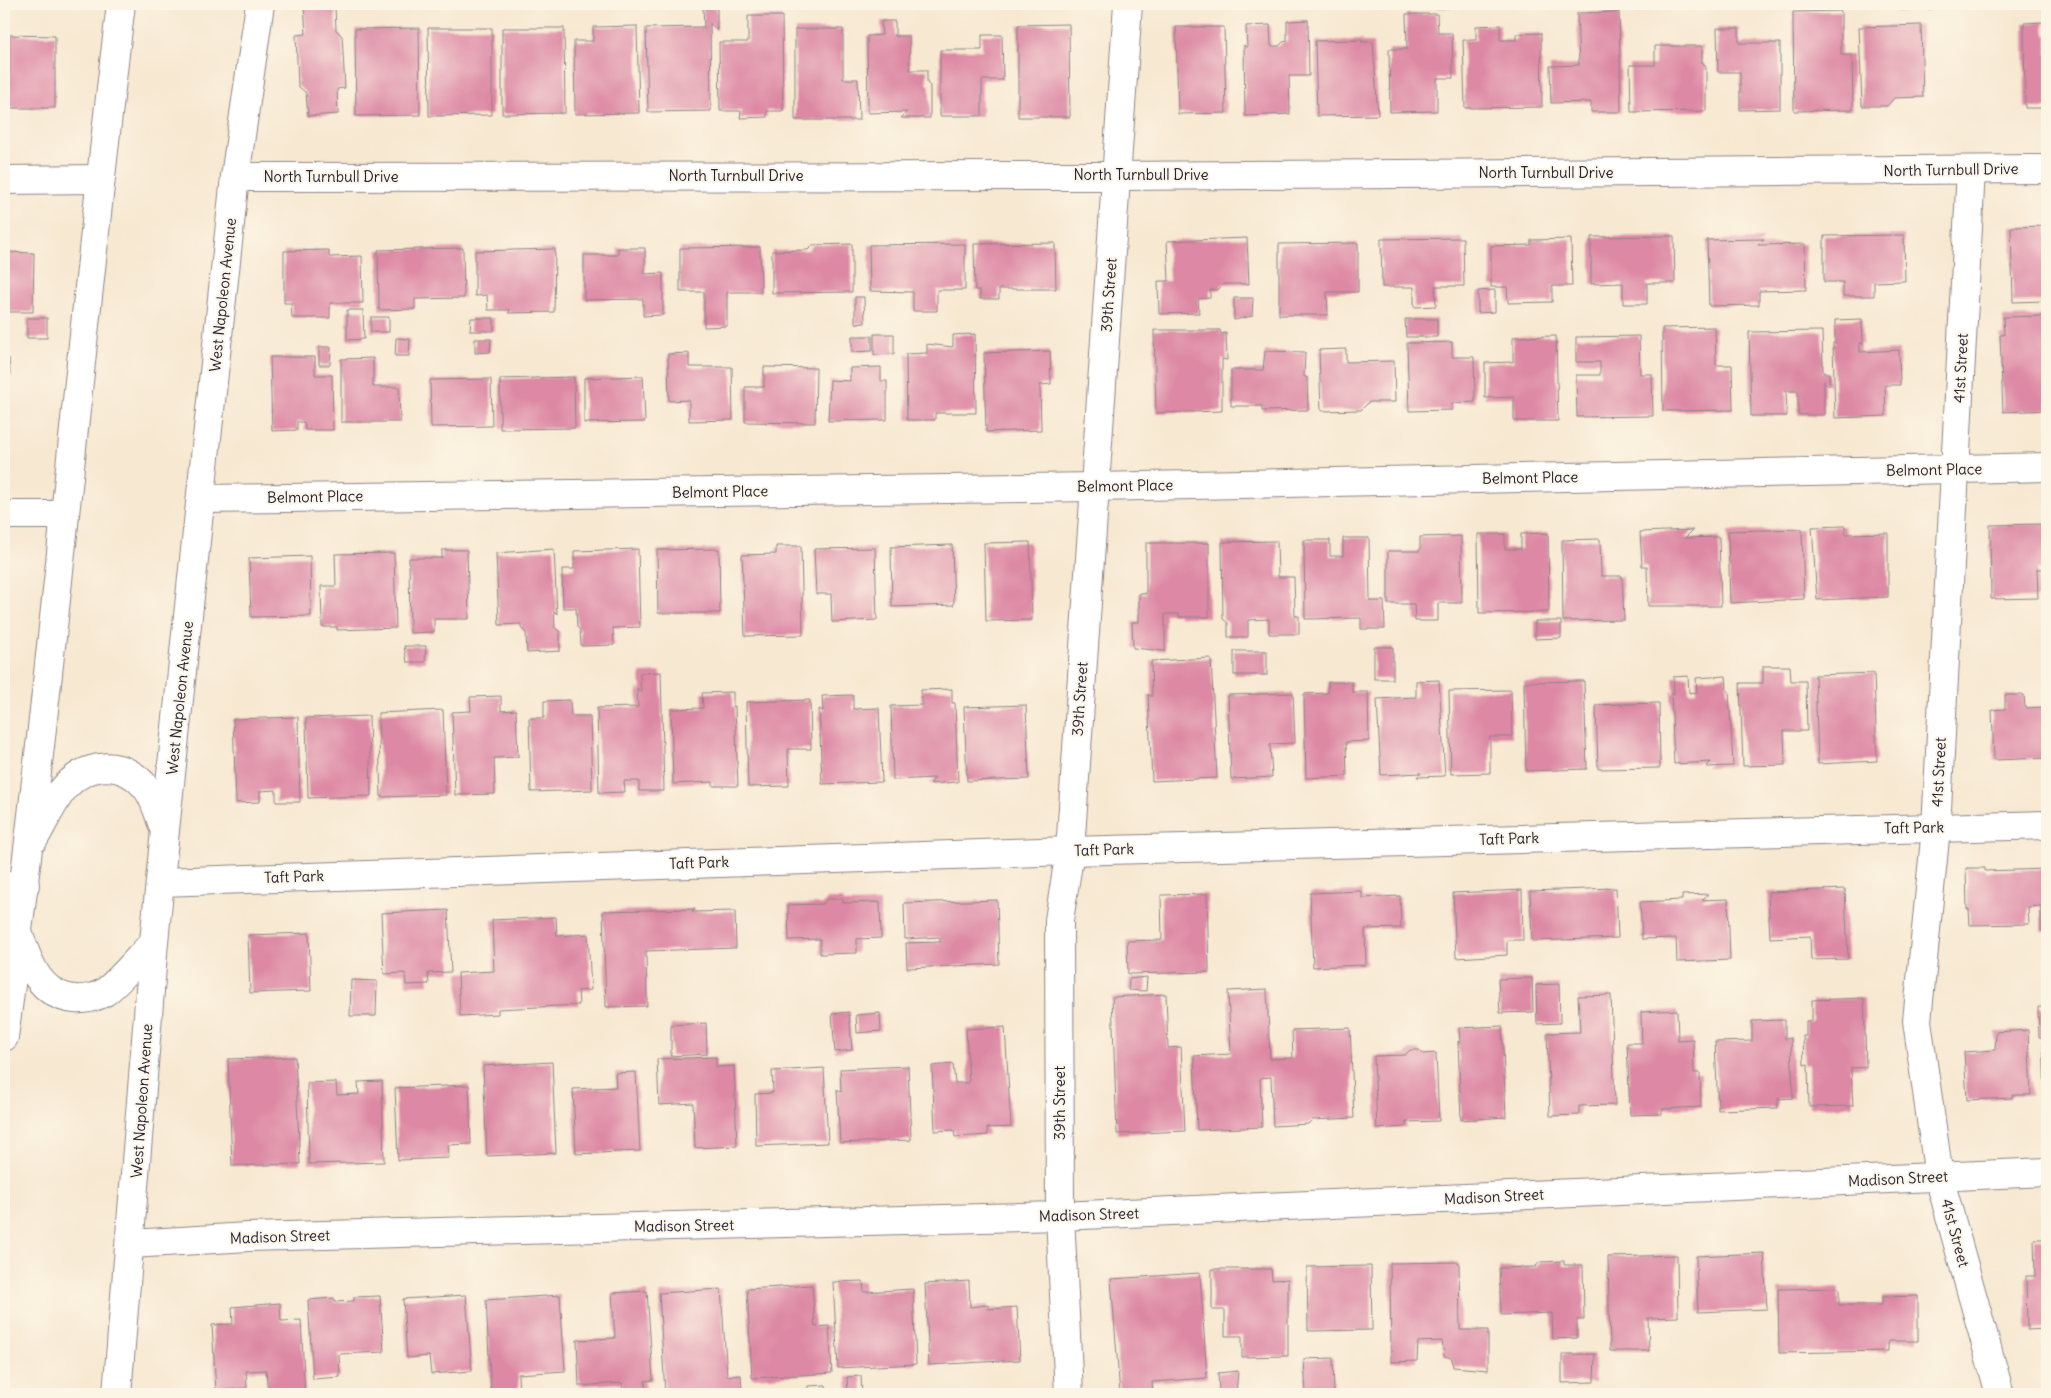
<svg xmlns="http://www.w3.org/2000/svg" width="2051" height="1398" font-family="Delius,sans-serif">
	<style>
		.building { fill: #dd88a4 }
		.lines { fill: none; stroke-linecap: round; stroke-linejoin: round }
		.minor-casing { stroke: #8c8586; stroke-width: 30 }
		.major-casing { stroke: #8c8586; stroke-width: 30 }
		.minor { stroke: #fff; stroke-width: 28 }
		.major { stroke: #fff; stroke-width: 28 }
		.labels { text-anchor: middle; stroke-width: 4; stroke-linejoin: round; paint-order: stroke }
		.street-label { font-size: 15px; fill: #22223b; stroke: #fcf5e5 }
	</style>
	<rect width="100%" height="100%" fill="#fcf5e5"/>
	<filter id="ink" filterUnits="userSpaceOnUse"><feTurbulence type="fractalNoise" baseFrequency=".02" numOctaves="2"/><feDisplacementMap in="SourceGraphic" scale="10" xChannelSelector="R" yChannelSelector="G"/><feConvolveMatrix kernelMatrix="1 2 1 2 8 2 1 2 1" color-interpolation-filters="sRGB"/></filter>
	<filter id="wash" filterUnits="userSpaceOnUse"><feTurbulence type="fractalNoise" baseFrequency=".0096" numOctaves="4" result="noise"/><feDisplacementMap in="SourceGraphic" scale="20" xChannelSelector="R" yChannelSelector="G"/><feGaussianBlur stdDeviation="1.12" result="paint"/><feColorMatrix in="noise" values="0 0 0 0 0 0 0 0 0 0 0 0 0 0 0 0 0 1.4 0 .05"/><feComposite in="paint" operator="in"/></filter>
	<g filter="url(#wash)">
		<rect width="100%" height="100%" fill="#f7e8d1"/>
		<g id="blocks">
			<g class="building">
				<path d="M1437,4H1454V7L1438,8Z"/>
				<path d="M1901,4H1932V9L1901,10Z"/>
				<path d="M335,6L336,30L342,36L345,88L337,89L338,114L308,116L306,93L298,86L296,35L306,34L304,7Z"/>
				<path d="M703,8H717V31L710,23L711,111L648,112L646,28L704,27Z"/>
				<path d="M1841,11V55H1852L1853,110L1794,111L1793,12Z"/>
				<path d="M1619,12L1621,112H1591V102L1551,103L1550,66L1579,65L1577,13Z"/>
				<path d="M1406,14H1437L1438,33H1452L1453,78H1437V111L1390,112L1389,49H1407Z"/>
				<path d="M748,16H782L783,111H767V117L740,118L741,111H720L719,42H748Z"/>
				<path d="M1308,20L1309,76H1289L1290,114L1245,116L1244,45L1247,48L1246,26L1270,25L1271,46H1279L1283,42L1287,41V21Z"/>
				<path d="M881,21H895V36H909L910,70H927V83L930,86V118H901L907,112L868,113L867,36L882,35Z"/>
				<path d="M2044,22L2045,35H2047V108H2025L2024,23Z"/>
				<path d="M1069,24L1070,117H1018V25Z"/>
				<path d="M1500,25V40H1516V34L1541,33L1542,107L1465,108L1463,40H1476V26Z"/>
				<path d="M1921,25L1923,97L1894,98L1887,106H1862L1859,27Z"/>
				<path d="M637,26L639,113L575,114L574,41H593V27Z"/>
				<path d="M1176,27H1224L1226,113L1178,114Z"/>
				<path d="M419,28L420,115L356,116L355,29Z"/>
				<path d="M428,28H492V115L429,116Z"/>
				<path d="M502,28H564L565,113L502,114Z"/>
				<path d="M1717,28H1739V43H1780V109L1740,110V72H1718Z"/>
				<path d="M795,29H843V79H858L859,120H795Z"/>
				<path d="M9,35L55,36V108H9Z"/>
				<path d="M982,35H1002L1003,80H982V116H940V50H982Z"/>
				<path d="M1363,40L1361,42H1373L1378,115L1317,116L1315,41Z"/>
				<path d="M1655,46H1702V62L1706,66V111L1631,112L1630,65H1655Z"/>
				<path d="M2047,226V301L2013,302L2011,227Z"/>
				<path d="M1904,235L1905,281L1874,282V296H1843V282H1824V236Z"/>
				<path d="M1674,236L1675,283H1647V304H1623V283L1591,284V237Z"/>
				<path d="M1247,238L1249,284H1223L1218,290H1210V298L1198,299L1199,313L1159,314L1158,281H1169L1167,241Z"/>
				<path d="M1463,238L1464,286H1435L1436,306L1414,307V287H1382L1381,239Z"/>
				<path d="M1571,239L1572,286H1552V302L1508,303L1507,287H1491V246L1531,245V240Z"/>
				<path d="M1764,239L1758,245L1805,244L1806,290L1759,291V305L1709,306L1707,240Z"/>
				<path d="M1055,243L1056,289H999V299H980V290H975L974,244Z"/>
				<path d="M1358,243V292H1327L1328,315H1279V244Z"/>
				<path d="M852,244V292L772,293V251L808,250L813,245Z"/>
				<path d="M965,244V290H937V311H913V292L870,291L869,245Z"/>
				<path d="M760,247L761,292H727V326L704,327V292H680V248Z"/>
				<path d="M463,248L464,298L415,299V309L379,310L378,250Z"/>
				<path d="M618,248H645V274L663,273V315L643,316V299L584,300V255H618Z"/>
				<path d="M555,249L554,312L508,313L511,310H488L487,295L475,296V251Z"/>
				<path d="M329,250V257L362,256L363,303H330V318H292L291,303H284V251Z"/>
				<path d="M4,252L34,253L33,312H4Z"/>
				<path d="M1495,290V312L1478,313V291Z"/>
				<path d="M855,297H864L865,323L855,324Z"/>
				<path d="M1234,298H1253L1252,316L1234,320Z"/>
				<path d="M347,310H363L364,339L347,340Z"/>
				<path d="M2047,316V410L2003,412L2000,335H2004L2003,317Z"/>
				<rect x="371" y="317" width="18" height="15"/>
				<rect x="27" y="318" width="20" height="20"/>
				<path d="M471,318H494V331H470Z"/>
				<path d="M1405,319H1437V337H1406Z"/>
				<path d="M1862,319L1863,345L1860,342V352L1899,350L1900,385H1885L1886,416L1835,418L1833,343H1835V320Z"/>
				<path d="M1715,327L1716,365H1732L1733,410L1663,411L1662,328Z"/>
				<path d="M1154,330H1220L1221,334L1226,333L1227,360L1222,359V411L1156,413Z"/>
				<path d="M1822,331L1823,373H1829V386L1824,381V415H1798V391H1786L1787,416H1751L1749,332Z"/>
				<path d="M874,334H894V354L874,355Z"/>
				<path d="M975,334L976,413H935V420H907L906,354L927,353V344L953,347V335Z"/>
				<path d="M852,336H872V351L852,352Z"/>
				<path d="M1556,336L1558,421H1514V397L1485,398V363L1513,362V337Z"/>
				<path d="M1639,336L1640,374H1652L1653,416L1577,417L1576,375H1600V362H1576V337Z"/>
				<path d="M396,338L410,339L409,356H395Z"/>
				<path d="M475,339H491L490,352L475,353Z"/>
				<path d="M1452,342V357H1474L1475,402L1452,403V410L1409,411L1407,343Z"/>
				<path d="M319,347H331L330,365H319Z"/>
				<path d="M1346,349V362L1394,361L1395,402H1369L1361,410L1321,411L1319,350Z"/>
				<path d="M1050,351L1051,384L1040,385L1041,430L986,432L984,353Z"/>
				<path d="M1265,351L1305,352L1304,377H1307L1308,410L1262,411V406H1231V370H1263Z"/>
				<path d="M689,353V367H732L733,420L689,421V400L669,401L668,354Z"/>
				<path d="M270,357H315V375H332L333,430H305L304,422H297V430L272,431Z"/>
				<path d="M9,358L10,376H4V359Z"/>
				<path d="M373,358V387H399L400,422H341V359Z"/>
				<path d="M764,367L816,368L815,423L745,422V387H764Z"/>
				<path d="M881,367V381H887V420L828,421L830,380L850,381V368Z"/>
				<path d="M643,376L645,422L584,423V378Z"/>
				<path d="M574,377L575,428L500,429V379Z"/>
				<path d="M491,379L492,426L431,427L430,380Z"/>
				<path d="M2047,524V569H2037L2038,598L1991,599L1990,525Z"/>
				<path d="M1845,526L1846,534L1888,533V597L1817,600L1812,527Z"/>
				<path d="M1802,529L1804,599L1730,603L1728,531Z"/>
				<path d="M1693,530L1685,538L1719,537L1721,606H1648L1647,566H1642L1640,532Z"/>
				<path d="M1548,533L1549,612L1479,613L1478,534H1505V549H1521V534Z"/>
				<path d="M1461,536L1462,603H1438V621H1415L1414,604H1388V551H1420V537Z"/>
				<path d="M1343,538H1369L1370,601H1384L1385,629H1361V618L1305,619L1304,540H1330V556H1343Z"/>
				<path d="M1600,539L1601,576H1622L1624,620L1563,621L1562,540Z"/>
				<path d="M1277,541L1278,577H1294L1295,616H1299V634H1269V619L1248,620V637H1228V623L1223,619L1222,542Z"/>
				<path d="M1030,542L1032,620L986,621L984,543Z"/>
				<path d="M1146,543H1209V617H1179V614H1165V651L1133,648L1132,622H1139V593L1146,594Z"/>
				<path d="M952,545L954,605L892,607L891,547Z"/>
				<path d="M776,546H801L803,635L745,636L742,555L776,554Z"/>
				<path d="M875,548L877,620L832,622L831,594H816L814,549Z"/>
				<path d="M554,549L557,614L554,611L555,628L560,632V651L527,653L526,633L521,628V624L499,625L496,553Z"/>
				<path d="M638,549L640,627L613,628L614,645L581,646L580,630L577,627L576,608H563L562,569H574V551Z"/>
				<path d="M719,549L720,613H658L657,550Z"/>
				<path d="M442,550H467L469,619H434V632L410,633L409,558H442Z"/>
				<path d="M394,553L396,628L337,630V627H322L321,586H336L335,554Z"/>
				<path d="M310,556L311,616L251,617L249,558Z"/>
				<path d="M1535,621H1561V638L1535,639Z"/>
				<path d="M404,646H426L425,662H407Z"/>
				<rect x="1374" y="647" width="19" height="32"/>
				<rect x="1234" y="651" width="33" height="24"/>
				<path d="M1211,658L1217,778L1152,781L1148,694L1152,697L1151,661Z"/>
				<path d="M1763,666H1790L1791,681H1806L1807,731H1784L1785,765L1743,766L1740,683H1763Z"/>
				<path d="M661,672L664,791H639V781H624L625,792L599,793L597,708L638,707L637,688L641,692L640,673Z"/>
				<path d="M1874,673L1877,761L1818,764L1815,675Z"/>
				<path d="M1688,676L1689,693L1697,692L1696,678L1726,676L1727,691H1729L1733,766L1706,767L1711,762L1674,764L1671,691L1674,694L1673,677Z"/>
				<path d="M1439,680L1445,776L1417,777L1421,773L1381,775L1377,699L1416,697V681Z"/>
				<path d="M1584,681L1587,769L1526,771L1524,682Z"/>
				<path d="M1328,682H1352V692H1368L1369,741L1346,742L1347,776L1306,778L1304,694L1328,693Z"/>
				<path d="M952,689V703H955L958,782L930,784L935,778L893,780L891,706L922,705L921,690Z"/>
				<path d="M1511,690L1512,737H1490V773L1451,774L1449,691Z"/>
				<path d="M733,692V707L735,706L738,786H713V782L673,784L671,709L703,708L702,693Z"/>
				<path d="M1293,693L1295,743L1270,744L1272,777L1231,779L1228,695Z"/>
				<path d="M853,695V709L879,708L882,782L822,784L819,709L823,711L822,696Z"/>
				<path d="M2005,695H2024L2025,708L2047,707V758L1994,760L1992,710L2005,709Z"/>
				<path d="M501,696V711L516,710L518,757L494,758L495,794L455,795L452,712L471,711L470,697Z"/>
				<path d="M570,700L571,716H590L592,790L531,792L529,718H544V701Z"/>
				<path d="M810,700L811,749H788L789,786L748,787L746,702Z"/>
				<path d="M1659,703L1660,768L1598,769L1596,705Z"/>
				<path d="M1026,705L1029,779L967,781L964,707Z"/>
				<path d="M443,710L446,795L381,797L378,713Z"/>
				<path d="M369,716L371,796L308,798L306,718Z"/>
				<path d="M298,717L300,802H276V790L260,791V802L236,803L233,719Z"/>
				<path d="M1966,868H1985V871L2047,869V931H2041V906L2028,907L2029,924L1970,925L1969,909H1967Z"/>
				<path d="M1616,888L1618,938L1532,941L1530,891Z"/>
				<path d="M1845,889L1848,959L1811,960L1810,936L1770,938L1768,892Z"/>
				<path d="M1522,890L1523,940H1507V955L1456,958L1453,893Z"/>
				<path d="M1362,891V898L1400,896L1401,928L1365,929L1366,965L1313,967L1310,893Z"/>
				<path d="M1207,894L1209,972L1128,974L1127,941L1162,940L1161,895Z"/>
				<path d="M1708,894L1702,900L1728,899L1730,960L1677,962L1676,938L1642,939L1640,902L1682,900V895Z"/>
				<path d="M827,899H843V903L880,902L881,938L857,939V953L820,954V939L789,940L788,905L823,904Z"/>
				<path d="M997,900L999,964L907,968L906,943L940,942V937L905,939L904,903Z"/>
				<path d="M695,909L692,912L735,911L736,948L646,951L647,1006L606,1007L603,911Z"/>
				<path d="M448,910L451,972L428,973L429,984L406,985L405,973L384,974L381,913Z"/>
				<path d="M556,917L557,936L588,934L591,990L578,991L579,1005L498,1009V1014L460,1016L458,973L494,971L492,920Z"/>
				<path d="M309,933L311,991L250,993L248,935Z"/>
				<path d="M1147,977L1146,991L1128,990L1129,979Z"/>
				<path d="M1532,978L1533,1012L1500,1013L1498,979Z"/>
				<path d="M351,980L377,981L376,1016H350Z"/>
				<path d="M1559,984L1560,1023L1537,1024L1536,985Z"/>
				<path d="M1267,989L1270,1059L1293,1058L1292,1030L1350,1028L1354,1118L1312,1120L1308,1124L1273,1126L1271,1077L1260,1078L1262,1127L1197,1130L1194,1056L1231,1054L1228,991Z"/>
				<path d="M1166,994L1168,1048L1181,1047L1185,1131L1117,1134L1112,997Z"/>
				<path d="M1611,995L1615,1105L1579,1106V1115L1550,1116L1547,1033L1580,1032L1578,996Z"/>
				<path d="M1864,998L1866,1067L1851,1068L1853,1106L1809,1107L1808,1064L1804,1065L1803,1036H1806V1021H1812V1000Z"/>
				<path d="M2038,1007H2047V1099H2045L2043,1037H2039Z"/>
				<path d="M1677,1010L1678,1040L1693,1039L1694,1073H1700L1701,1107L1662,1109V1114L1630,1115L1627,1043H1642L1641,1012Z"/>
				<path d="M849,1012L852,1050L835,1052L832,1014Z"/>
				<path d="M880,1013L881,1031L857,1033L856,1015Z"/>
				<path d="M1785,1020V1039L1791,1038L1793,1098L1778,1099V1108L1718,1110L1715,1042L1752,1041V1021Z"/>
				<path d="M706,1023L707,1054L671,1056V1025Z"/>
				<path d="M1502,1026L1506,1117L1461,1120L1458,1041L1460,1043L1459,1028Z"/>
				<path d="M1005,1027L1011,1127L987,1128L988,1135L955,1137L954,1130L935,1131L932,1066L953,1064L955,1083H969L966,1029Z"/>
				<path d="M2028,1030L2031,1095H2012V1098L1967,1100L1964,1052L1995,1050L1996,1032Z"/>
				<path d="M1410,1050H1419L1423,1054L1436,1053L1439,1121L1406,1122V1127L1377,1129L1374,1056L1405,1055Z"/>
				<path d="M295,1057L300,1164L232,1166L228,1059Z"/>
				<path d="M716,1057V1067L734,1066L737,1146L695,1148L693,1103L659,1105L657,1059Z"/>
				<path d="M552,1062L556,1153L487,1156L483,1066Z"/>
				<path d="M908,1066L911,1140L840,1143L837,1089L841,1092L840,1069Z"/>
				<path d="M824,1068L828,1143L756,1146L755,1094L773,1093L772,1071Z"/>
				<path d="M636,1072L640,1151L576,1154L573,1089L616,1087L615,1073Z"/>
				<path d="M382,1081L384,1162L309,1164L307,1083L336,1082L337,1095L359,1094L358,1082Z"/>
				<path d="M469,1085L471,1144L448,1145L449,1158L398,1160L395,1088Z"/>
				<path d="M2034,1239H2047V1329L2027,1330L2026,1276H2035Z"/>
				<path d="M1764,1253L1767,1309L1698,1312L1696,1256Z"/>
				<path d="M1677,1255L1678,1317L1648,1318L1649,1351H1610L1608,1257Z"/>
				<path d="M1564,1261V1265H1583L1584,1320H1577V1338L1553,1339L1552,1313L1501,1315L1499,1268L1535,1267L1540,1262Z"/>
				<path d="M1459,1262L1460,1330H1488V1370L1453,1367L1452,1358L1444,1356L1442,1341L1418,1342L1417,1361L1391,1362L1390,1263Z"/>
				<path d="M1371,1266L1372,1330L1308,1331L1307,1267Z"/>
				<path d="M1212,1269H1271L1272,1280L1288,1279V1356L1242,1357V1336H1225V1310H1212Z"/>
				<path d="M1200,1273L1207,1378L1152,1382L1153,1394H1120L1111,1279Z"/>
				<path d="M863,1281L864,1292L913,1289L916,1364L838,1368L833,1282Z"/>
				<path d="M969,1281L970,1307L988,1305V1309L1017,1307L1020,1360L929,1365L925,1284Z"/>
				<path d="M812,1285L815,1327L829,1326L832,1373L752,1378L747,1289Z"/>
				<path d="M1839,1288V1305H1882V1297L1918,1296V1341H1888V1351L1779,1353L1778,1289Z"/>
				<path d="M721,1289L727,1376L741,1375L742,1394H665L659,1293Z"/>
				<path d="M647,1291L653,1380L645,1381L646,1394H623L622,1383L579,1386L577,1340L615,1338L612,1293Z"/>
				<path d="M466,1295L472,1371L431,1374L429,1356L407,1358L403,1299Z"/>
				<path d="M560,1295L565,1371L518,1374L519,1394H491L486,1300Z"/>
				<path d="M380,1296L384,1352L339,1354L340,1377L313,1379L308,1300L334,1298L335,1302L354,1301V1297Z"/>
				<path d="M280,1303L281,1321L301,1320L305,1394H268L266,1370L246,1371L247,1388L216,1391L212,1325L233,1324L232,1307Z"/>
				<path d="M1562,1354H1595L1594,1382L1562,1383Z"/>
				<path d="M1333,1358L1334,1394H1306L1304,1359Z"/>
				<path d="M1238,1371L1236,1394H1219L1218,1373Z"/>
				<path d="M861,1376L862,1394H848L847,1377Z"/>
				<path d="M826,1385V1394H808V1386Z"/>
			</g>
		</g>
	</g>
	<g filter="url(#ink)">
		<use href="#blocks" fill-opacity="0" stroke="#8c8586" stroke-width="1"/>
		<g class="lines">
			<g class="minor-casing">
				<g id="minor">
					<path d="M1971,170L1936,828L1917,1021L1939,1177L2000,1394"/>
					<path d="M235,177L1118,176L2047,169"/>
					<path d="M4,180L100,179"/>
					<path d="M202,499L1095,487L2047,467"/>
					<path d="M4,515H64"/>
					<path d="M161,882L1070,851L2047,825"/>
					<path d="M4,885H25"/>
					<path d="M131,1244L248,1237L1060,1216L2047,1172"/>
					<path d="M1069,1394L1060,1216L1059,920L1070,851L1128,4"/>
				</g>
			</g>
			<g class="major-casing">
				<g id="major">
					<path d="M34,839C43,824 51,806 61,792C85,761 124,758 148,790C155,800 159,815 163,826"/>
					<path d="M19,935C29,964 40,996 75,999C84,1000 97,997 105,992C123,978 138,958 154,942"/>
					<path d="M4,1037C51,694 79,348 121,4"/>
					<path d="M117,1394L154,942L165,830L235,177L260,4"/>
				</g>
			</g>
			<use href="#minor" class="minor"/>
			<use href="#major" class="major"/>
		</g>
	</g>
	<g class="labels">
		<g class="street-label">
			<text transform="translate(1951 170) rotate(-1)" y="5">North Turnbull Drive</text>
			<text x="1546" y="178">North Turnbull Drive</text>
			<text x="1141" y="180">North Turnbull Drive</text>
			<text x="736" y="181">North Turnbull Drive</text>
			<text x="331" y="182">North Turnbull Drive</text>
			<text transform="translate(223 295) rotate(-84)" y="5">West Napoleon Avenue</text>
			<text transform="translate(1109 295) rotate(-86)" y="5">39th Street</text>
			<text transform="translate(1961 368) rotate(-87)" y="5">41st Street</text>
			<text transform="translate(1934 470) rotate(-1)" y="5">Belmont Place</text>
			<text transform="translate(1530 478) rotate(-1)" y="5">Belmont Place</text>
			<text transform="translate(1125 486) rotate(-1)" y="5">Belmont Place</text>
			<text transform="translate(720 492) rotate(-1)" y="5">Belmont Place</text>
			<text transform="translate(315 497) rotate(-1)" y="5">Belmont Place</text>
			<text transform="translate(180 698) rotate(-84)" y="5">West Napoleon Avenue</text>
			<text transform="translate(1080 699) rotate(-86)" y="5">39th Street</text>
			<text transform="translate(1939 772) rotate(-87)" y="5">41st Street</text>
			<text transform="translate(1914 828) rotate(-1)" y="5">Taft Park</text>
			<text transform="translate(1509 839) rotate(-2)" y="5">Taft Park</text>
			<text transform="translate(1104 850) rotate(-2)" y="5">Taft Park</text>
			<text transform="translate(699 863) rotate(-2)" y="5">Taft Park</text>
			<text transform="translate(294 877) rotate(-2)" y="5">Taft Park</text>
			<text transform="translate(142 1101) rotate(-86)" y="5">West Napoleon Avenue</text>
			<text transform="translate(1060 1103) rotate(-90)" y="5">39th Street</text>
			<text transform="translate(1898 1179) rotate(-3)" y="5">Madison Street</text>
			<text transform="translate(1494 1197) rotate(-3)" y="5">Madison Street</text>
			<text transform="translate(1089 1215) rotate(-2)" y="5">Madison Street</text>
			<text transform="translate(684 1226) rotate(-1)" y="5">Madison Street</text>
			<text transform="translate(1955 1233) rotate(75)" y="5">41st Street</text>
			<text transform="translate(280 1237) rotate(-2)" y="5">Madison Street</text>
		</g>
	</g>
	<rect width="2051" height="1398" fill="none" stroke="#fcf5e5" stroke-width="20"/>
</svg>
